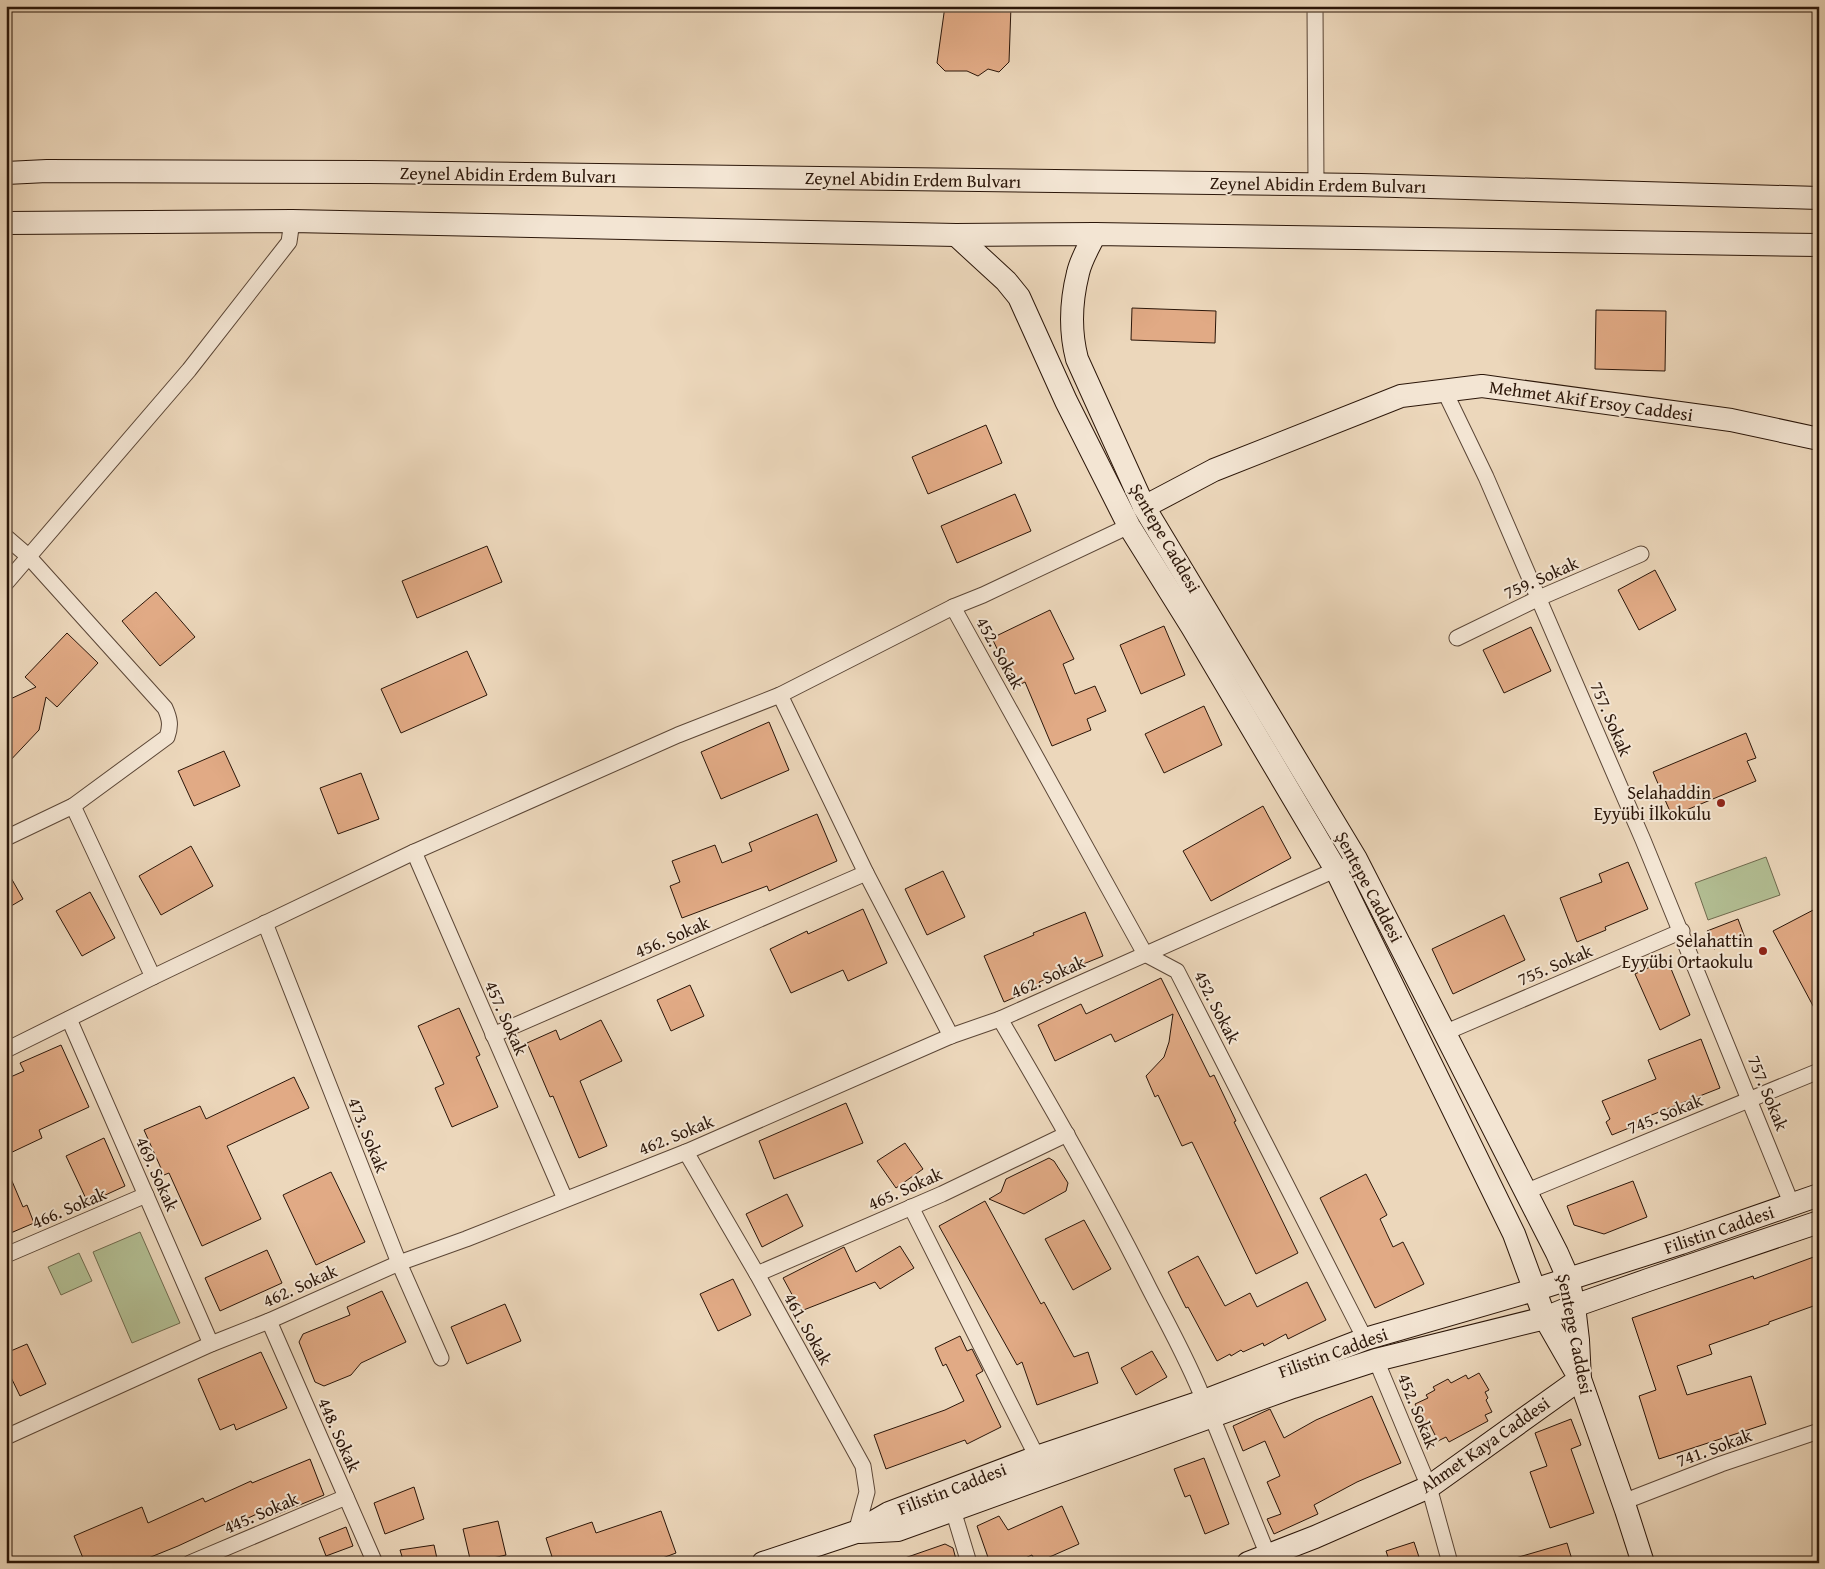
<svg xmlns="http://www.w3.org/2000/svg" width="1825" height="1569" font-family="'Gentium Book Plus',serif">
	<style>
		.green { fill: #b3bf94; stroke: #6f6a4e }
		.building { fill: #e1aa85; stroke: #2b1609 }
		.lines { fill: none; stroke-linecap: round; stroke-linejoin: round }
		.street-casing { stroke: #5b4636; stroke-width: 17 }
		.secondary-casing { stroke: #2b1609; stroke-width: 24 }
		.street { stroke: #f3e5d3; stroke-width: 15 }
		.secondary { stroke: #f3e5d3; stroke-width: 22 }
		.poi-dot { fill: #8f2418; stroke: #f3e5d3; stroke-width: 2 }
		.labels { text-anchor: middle; stroke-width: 4; stroke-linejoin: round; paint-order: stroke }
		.street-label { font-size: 18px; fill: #2b1609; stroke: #f3e5d3 }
		.poi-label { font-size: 18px; fill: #2b1609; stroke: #f3e5d3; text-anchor: end }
	</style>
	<rect width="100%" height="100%" fill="#ecd7bb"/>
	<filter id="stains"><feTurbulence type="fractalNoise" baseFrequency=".004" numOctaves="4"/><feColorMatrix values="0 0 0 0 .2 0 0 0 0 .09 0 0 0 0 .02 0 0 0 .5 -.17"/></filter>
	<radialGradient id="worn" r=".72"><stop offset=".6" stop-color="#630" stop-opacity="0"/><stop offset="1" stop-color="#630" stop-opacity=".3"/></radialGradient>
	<g class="green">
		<path d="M1766,857L1780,895L1708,920L1695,883Z"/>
		<path d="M140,1232L180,1323L132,1343L93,1252Z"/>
		<path d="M79,1253L92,1281L61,1295L48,1267Z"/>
	</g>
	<g class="building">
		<path d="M945,6H1011L1009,62L999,72L988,69L978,76L967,71H945L937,63Z"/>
		<path d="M1132,308L1216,311L1215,343L1131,340Z"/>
		<path d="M1596,310L1666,311L1665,371L1595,369Z"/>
		<path d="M986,425L1002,463L928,494L912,457Z"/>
		<path d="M1015,494L1031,531L957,563L941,526Z"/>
		<path d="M487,546L502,582L417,618L402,581Z"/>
		<path d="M1655,570L1676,610L1639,630L1618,590Z"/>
		<path d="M156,592L195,637L160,666L122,621Z"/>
		<path d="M1050,610L1074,659L1063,664L1075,694L1095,686L1106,711L1087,719L1091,730L1052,746L1025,682L1015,687L992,638Z"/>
		<path d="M1164,626L1185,675L1141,694L1120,645Z"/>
		<path d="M1531,627L1551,671L1504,693L1483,650Z"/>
		<path d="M67,633L98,663L57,707L46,697L39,730L6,765V701L36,687L25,677Z"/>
		<path d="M467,651L487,695L401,733L381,689Z"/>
		<path d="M1204,706L1222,745L1164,773L1145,734Z"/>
		<path d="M769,722L789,770L721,799L701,752Z"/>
		<path d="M1746,733L1756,758L1747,761L1756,781L1672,816L1653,772Z"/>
		<path d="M224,751L240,786L194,806L178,771Z"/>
		<path d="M361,773L379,819L338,834L320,788Z"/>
		<path d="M1263,806L1291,858L1211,901L1183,851Z"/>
		<path d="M817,814L837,861L769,891L767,886L682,918L670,886L680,882L672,861L715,845L722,863L752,851L749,843Z"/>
		<path d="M191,846L213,886L161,915L139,876Z"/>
		<path d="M1628,862L1648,909L1605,927L1606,930L1577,942L1560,898L1602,882L1599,874Z"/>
		<path d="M6,869L23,899L6,909Z"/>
		<path d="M943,871L965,917L927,935L905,889Z"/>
		<path d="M90,892L115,938L82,956L56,911Z"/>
		<path d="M1819,907V1017L1773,931Z"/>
		<path d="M863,909L887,963L848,981L843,970L791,993L770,949L807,931L808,934Z"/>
		<path d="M1085,912L1103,956L1039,982L1041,986L1004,1002L984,956L1034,935L1033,933Z"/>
		<path d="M1504,915L1525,960L1453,994L1432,949Z"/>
		<path d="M1738,919L1745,938L1714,949L1707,931Z"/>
		<path d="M1667,959L1690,1015L1660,1030L1635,974Z"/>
		<path d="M1161,978L1210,1077L1214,1075L1236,1121L1234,1122L1298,1253L1256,1274L1192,1142L1182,1146L1158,1095L1155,1097L1146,1076L1164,1057L1169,1042L1173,1014L1115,1042L1111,1034L1055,1061L1038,1025L1081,1004L1086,1014Z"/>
		<path d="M690,985L704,1016L671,1031L657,1000Z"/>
		<path d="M459,1008L480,1055L476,1057L498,1107L452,1127L435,1088L444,1084L418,1026Z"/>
		<path d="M601,1020L622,1061L580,1081L607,1146L579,1158L553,1096L550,1097L527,1043L556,1030L560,1040Z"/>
		<path d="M1701,1039L1720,1088L1649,1116L1651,1119L1612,1135L1606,1122L1610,1119L1602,1101L1656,1079L1648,1060Z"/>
		<path d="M61,1045L89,1107L39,1130L42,1138L6,1155V1079L24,1071L20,1063Z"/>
		<path d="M294,1077L309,1108L227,1146L261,1219L202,1246L169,1173L164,1175L144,1130L200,1106L206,1119Z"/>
		<path d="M846,1103L863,1143L774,1179L759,1141Z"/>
		<path d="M104,1138L125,1186L88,1203L66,1156Z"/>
		<path d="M905,1143L923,1169L896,1188L877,1161Z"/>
		<path d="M1049,1158L1054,1161L1068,1183L1066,1191L1024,1214L989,1199L1001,1192L1006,1179Z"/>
		<path d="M6,1167L23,1207L27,1205L34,1223L6,1235Z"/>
		<path d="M331,1172L365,1242L316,1265L283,1195Z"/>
		<path d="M1366,1174L1387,1215L1380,1219L1393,1247L1403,1242L1424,1284L1375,1308L1320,1198Z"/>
		<path d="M1633,1181L1647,1217L1604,1234L1574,1225L1567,1206Z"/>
		<path d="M787,1194L803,1226L762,1247L746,1214Z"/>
		<path d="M985,1201L1041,1304L1044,1302L1074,1357L1088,1352L1098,1383L1037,1405L1022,1362L1017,1365L939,1226Z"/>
		<path d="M1084,1220L1111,1269L1073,1290L1045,1239Z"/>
		<path d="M900,1246L914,1268L880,1289L875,1282L801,1311L783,1278L844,1247L856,1272Z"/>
		<path d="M267,1250L282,1283L220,1311L205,1278Z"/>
		<path d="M1819,1255V1304L1769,1322V1324L1709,1345L1712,1354L1677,1366L1687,1395L1751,1376L1766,1424L1659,1459L1639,1396L1656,1390L1632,1318L1753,1276L1754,1279Z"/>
		<path d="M1198,1256L1225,1306L1250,1293L1257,1307L1307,1282L1326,1320L1288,1339L1286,1334L1264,1346L1263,1343L1243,1352L1241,1350L1231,1356L1230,1354L1217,1361L1188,1307L1186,1308L1168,1272Z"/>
		<path d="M733,1279L751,1315L718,1331L700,1294Z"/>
		<path d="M382,1291L406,1342L361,1363L351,1375L324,1386L315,1382L299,1342L303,1334L350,1315L347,1307Z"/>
		<path d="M505,1304L521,1341L467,1364L451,1327Z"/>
		<path d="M960,1336L967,1351L972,1349L983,1371L976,1375L1001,1427L967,1444L965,1440L886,1469L874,1435L945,1410L964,1401L946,1364L943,1366L935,1348Z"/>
		<path d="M27,1344L46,1384L20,1396L6,1367V1353Z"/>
		<path d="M1152,1351L1167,1377L1136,1395L1121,1368Z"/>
		<path d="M261,1352L287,1408L236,1430L234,1424L220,1430L198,1379Z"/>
		<path d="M1479,1373L1489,1390L1485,1392L1488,1398L1486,1400L1492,1412L1485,1415L1488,1421L1449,1442L1446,1437L1438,1441L1428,1421L1425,1422L1415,1404L1428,1398L1426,1395L1435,1390L1433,1387L1448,1379L1451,1383L1466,1375L1468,1379Z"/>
		<path d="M1372,1396L1401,1463L1357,1482L1314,1505L1318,1514L1274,1534L1267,1519L1281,1514L1267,1482L1280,1476L1265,1441L1243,1451L1233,1426L1270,1409L1284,1438L1316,1420Z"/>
		<path d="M1571,1419L1581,1445L1571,1449L1594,1513L1550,1528L1530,1472L1547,1466L1535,1433Z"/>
		<path d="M1204,1458L1229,1524L1205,1534L1190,1495L1185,1497L1174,1469Z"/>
		<path d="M310,1459L324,1495L275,1515L272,1507L233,1525L232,1521L178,1546L136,1563H85L74,1536L142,1507L148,1523L203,1498L205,1502L251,1481L252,1483Z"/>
		<path d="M414,1487L424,1519L385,1534L374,1503Z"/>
		<path d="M1062,1506L1079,1544L1036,1563L1032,1555L1014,1563H990L977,1526L999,1516L1008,1530Z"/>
		<path d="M661,1511L676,1553L649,1563H554L546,1538L592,1522L596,1533Z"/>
		<path d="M498,1521L506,1555L471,1563L463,1529Z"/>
		<path d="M346,1527L353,1546L326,1556L319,1538Z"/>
		<path d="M1414,1542L1421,1563H1390L1386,1551Z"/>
		<path d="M1567,1543L1573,1563H1513L1512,1559Z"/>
		<path d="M945,1544L953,1548L957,1563H899V1560Z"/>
		<path d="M434,1545L438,1563H404L400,1550Z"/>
	</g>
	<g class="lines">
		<g class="street-casing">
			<g id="street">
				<path d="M1315,6L1316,185"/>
				<path d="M1444,390L1486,477L1643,840L1792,1205"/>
				<path d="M6,537L28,556L165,708C170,719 171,726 167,737L73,806L6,838"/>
				<path d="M6,583L189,370L289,242L292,221"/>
				<path d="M953,607L1145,954L1177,971L1365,1339"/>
				<path d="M1457,638L1539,598L1641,554"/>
				<path d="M780,695L866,873L951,1036"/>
				<path d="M73,806L153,977"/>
				<path d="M414,852L565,1199"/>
				<path d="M265,923L399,1263L441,1358"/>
				<path d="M69,1019L211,1344"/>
				<path d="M1000,1019C1052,1108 1103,1196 1149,1288C1168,1325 1189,1362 1204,1401"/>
				<path d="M1444,1033L1682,931"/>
				<path d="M493,1035L866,873"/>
				<path d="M6,1050L153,977L414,852L678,735L780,695L953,607L983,595L1129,526"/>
				<path d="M686,1152L757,1274L863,1466L867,1492L856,1532"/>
				<path d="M1525,1192L1819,1071"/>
				<path d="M911,1207L1037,1457"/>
				<path d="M6,1255L146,1195"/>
				<path d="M757,1274L942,1194L1067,1134"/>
				<path d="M269,1321L375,1563"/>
				<path d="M1376,1360L1429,1487L1450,1563"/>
				<path d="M1212,1417L1271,1563"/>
				<path d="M6,1437L211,1344L269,1321L399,1263L466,1239L686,1152L951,1036L1000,1019L1344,866"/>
				<path d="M1623,1502L1721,1464L1819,1431"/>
				<path d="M953,1510L969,1563"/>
				<path d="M190,1563L346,1497"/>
			</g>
		</g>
		<g class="secondary-casing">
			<g id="secondary">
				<path d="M6,173L47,171L370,172L1361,185L1819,198"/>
				<path d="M6,223L292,221L956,235L1095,234L1819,245"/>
				<path d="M1095,234C1089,247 1081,259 1078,273C1071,301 1070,332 1077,359L1144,507L1356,859L1557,1253L1568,1278L1574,1306L1578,1340L1580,1379L1626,1510L1643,1563"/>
				<path d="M956,235L1006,281L1019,297L1066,401L1129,526L1192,627L1336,870L1514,1234L1545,1318L1580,1379L1429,1487L1315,1537L1248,1563"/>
				<path d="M1144,507L1214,470L1401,396L1482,386L1731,420L1819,439"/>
				<path d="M860,1532L898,1530L1293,1387L1376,1360L1545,1318L1574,1306L1648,1280L1819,1222"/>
				<path d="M763,1563L856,1532L889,1513L1037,1457L1204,1401L1365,1339L1534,1290L1681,1243L1819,1195"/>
			</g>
		</g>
		<use href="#street" class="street"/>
		<use href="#secondary" class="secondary"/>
	</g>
	<g class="poi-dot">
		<circle cx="1721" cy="803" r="5"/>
		<circle cx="1763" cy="951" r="5"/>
	</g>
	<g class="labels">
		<g class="street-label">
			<text transform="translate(508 175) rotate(1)" y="6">Zeynel Abidin Erdem Bulvarı</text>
			<text transform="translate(913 180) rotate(1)" y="6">Zeynel Abidin Erdem Bulvarı</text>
			<text transform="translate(1318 185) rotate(1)" y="6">Zeynel Abidin Erdem Bulvarı</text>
			<text transform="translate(1591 401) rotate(8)" y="6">Mehmet Akif Ersoy Caddesi</text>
			<text transform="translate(1165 538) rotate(60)" y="6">Şentepe Caddesi</text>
			<text transform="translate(1541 578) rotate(-24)" y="6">759. Sokak</text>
			<text transform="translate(1000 653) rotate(61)" y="6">452. Sokak</text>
			<text transform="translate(1611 719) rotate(67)" y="6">757. Sokak</text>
			<text transform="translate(1369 887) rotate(62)" y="6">Şentepe Caddesi</text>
			<text transform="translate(672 937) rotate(-23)" y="6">456. Sokak</text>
			<text transform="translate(1555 965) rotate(-23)" y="6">755. Sokak</text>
			<text transform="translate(1048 977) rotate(-24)" y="6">462. Sokak</text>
			<text transform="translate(1217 1007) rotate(63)" y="6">452. Sokak</text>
			<text transform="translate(506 1018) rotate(66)" y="6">457. Sokak</text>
			<text transform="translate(1768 1093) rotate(68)" y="6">757. Sokak</text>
			<text transform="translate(1665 1114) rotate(-22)" y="6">745. Sokak</text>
			<text transform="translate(368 1135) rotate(68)" y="6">473. Sokak</text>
			<text transform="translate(676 1135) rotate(-22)" y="6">462. Sokak</text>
			<text transform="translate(157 1174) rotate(66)" y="6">469. Sokak</text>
			<text transform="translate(905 1189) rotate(-24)" y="6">465. Sokak</text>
			<text transform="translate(69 1208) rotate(-23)" y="6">466. Sokak</text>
			<text transform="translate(1719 1230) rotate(-19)" y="6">Filistin Caddesi</text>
			<text transform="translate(300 1286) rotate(-24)" y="6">462. Sokak</text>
			<text transform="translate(808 1329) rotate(61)" y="6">461. Sokak</text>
			<text transform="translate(1575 1334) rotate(79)" y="6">Şentepe Caddesi</text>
			<text transform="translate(1333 1353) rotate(-20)" y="6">Filistin Caddesi</text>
			<text transform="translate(1418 1411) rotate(68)" y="6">452. Sokak</text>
			<text transform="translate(339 1435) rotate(66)" y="6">448. Sokak</text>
			<text transform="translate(1485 1445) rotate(-35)" y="6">Ahmet Kaya Caddesi</text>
			<text transform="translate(1714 1448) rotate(-20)" y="6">741. Sokak</text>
			<text transform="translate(952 1489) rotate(-21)" y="6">Filistin Caddesi</text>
			<text transform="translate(261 1513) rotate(-23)" y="6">445. Sokak</text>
		</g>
		<g class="poi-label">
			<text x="1711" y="799">Selahaddin<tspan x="1711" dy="21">Eyyübi İlkokulu</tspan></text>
			<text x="1753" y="947">Selahattin<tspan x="1753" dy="21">Eyyübi Ortaokulu</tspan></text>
		</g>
	</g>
	<rect width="1825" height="1569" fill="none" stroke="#ecd7bb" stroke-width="25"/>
	<rect x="8" y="8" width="1810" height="1554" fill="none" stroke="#2b1609" stroke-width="2.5"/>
	<rect x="12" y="12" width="1800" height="1544" fill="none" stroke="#2b1609"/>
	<rect width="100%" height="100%" filter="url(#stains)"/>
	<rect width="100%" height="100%" fill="url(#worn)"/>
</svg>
